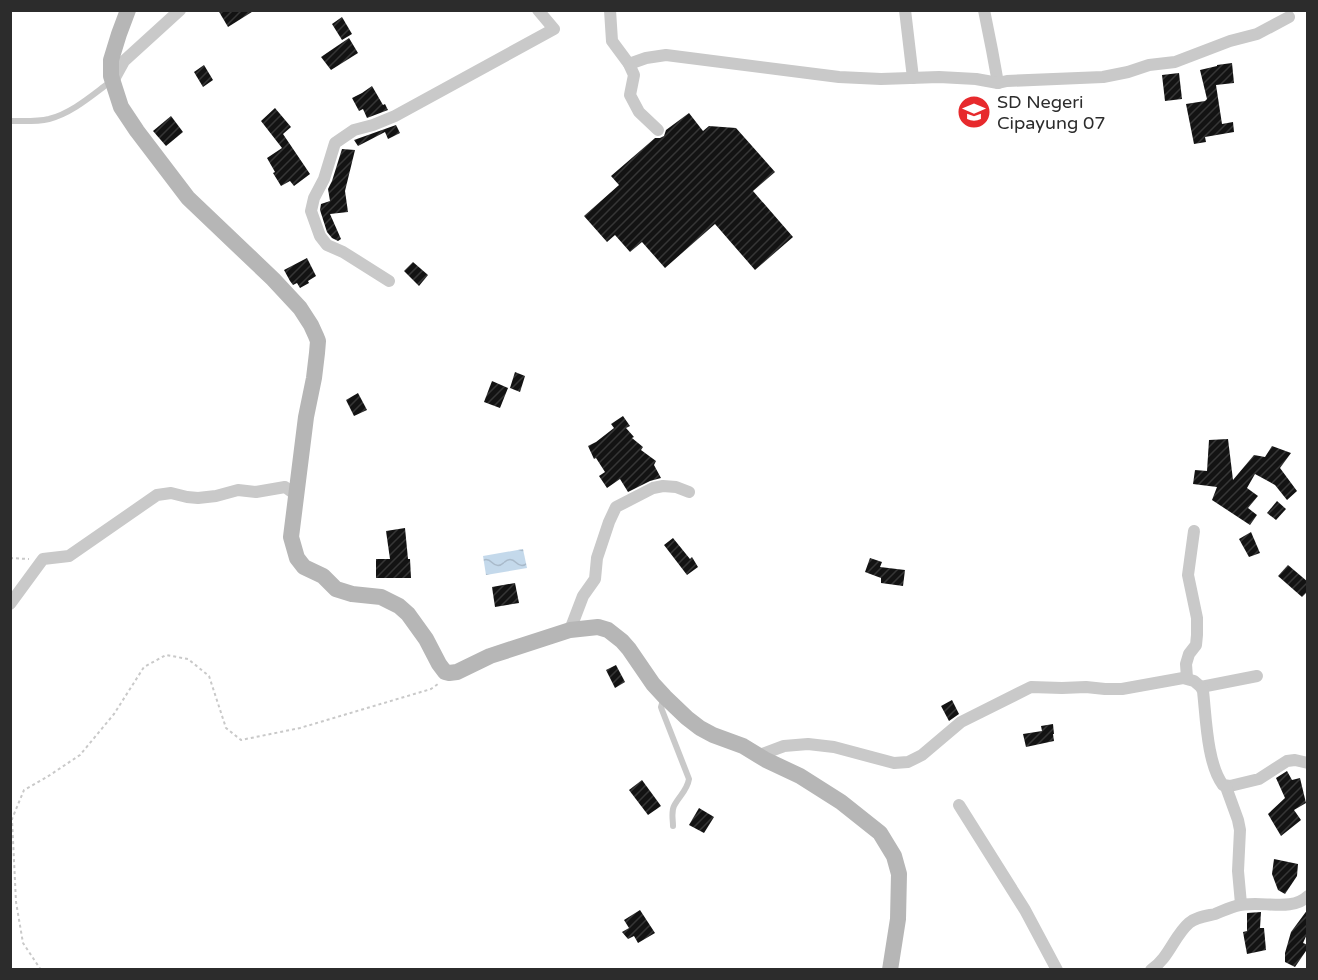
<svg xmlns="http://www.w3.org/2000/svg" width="1318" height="980" font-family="'Varela Round',sans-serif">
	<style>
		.water { fill: url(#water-waves) }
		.building { fill: url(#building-hatch) }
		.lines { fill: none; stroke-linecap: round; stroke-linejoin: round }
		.path { stroke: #c9c9c9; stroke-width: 2; stroke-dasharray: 3 3; stroke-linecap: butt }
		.lane { stroke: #c9c9c9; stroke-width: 6 }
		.street { stroke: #c9c9c9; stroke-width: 12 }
		.secondary { stroke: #b6b6b6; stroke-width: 16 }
		.labels { text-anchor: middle; stroke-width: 6; stroke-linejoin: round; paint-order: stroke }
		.poi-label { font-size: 18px; fill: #2c2c2c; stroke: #fff; text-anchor: start }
	</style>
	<defs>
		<pattern id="water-waves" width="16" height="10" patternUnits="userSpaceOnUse" patternTransform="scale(1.5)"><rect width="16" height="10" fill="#c4d9eb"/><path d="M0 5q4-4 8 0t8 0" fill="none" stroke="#a9baca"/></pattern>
		<pattern id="building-hatch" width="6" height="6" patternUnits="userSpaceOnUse" patternTransform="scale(1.5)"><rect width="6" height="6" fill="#131313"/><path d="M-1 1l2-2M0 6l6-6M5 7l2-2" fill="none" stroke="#363636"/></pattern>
	</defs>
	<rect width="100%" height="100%" fill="#fff"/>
	<path class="water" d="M523,549L527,568L486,575L483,556Z"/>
	<g class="building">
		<path d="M218,10H255L228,27Z"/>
		<path d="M342,17L352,34L342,40L332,24Z"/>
		<path d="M349,38L358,53L331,70L321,57Z"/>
		<path d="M1232,63L1234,83L1216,85L1222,124L1233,122L1234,132L1205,137L1206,142L1194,144L1186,104L1205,101L1207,99L1200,70L1217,66V65Z"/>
		<path d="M204,65L213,80L203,87L194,72Z"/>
		<path d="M1179,73L1182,99L1165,101L1162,75Z"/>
		<path d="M372,86L383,105L385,104L388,110L367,118L363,109L359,111L352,98L362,93Z"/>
		<path d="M275,108L291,127L283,134L310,174L294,186L290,181L281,186L273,173L275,172L267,158L282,148L261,121Z"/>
		<path d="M689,113L703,131L709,126L736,128L775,172L753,191L793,237L755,270L715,224L665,268L642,242L630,252L615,235L607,242L584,216L619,185L611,176L655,138H660L664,136L666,130Z"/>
		<path d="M171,116L183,132L166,146L153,131Z"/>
		<path d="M396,125L400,133L388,139L385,132L358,146L354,140Z"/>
		<path d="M342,149L355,150L345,191L348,212L330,214L341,239L338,241L332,238L327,232L320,210L321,204L330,201L328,189L332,181Z"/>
		<path d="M307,258L316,276L308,281L309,283L300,288L297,283L293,285L290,281L284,270Z"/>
		<path d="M413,262L428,275L419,286L404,271Z"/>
		<path d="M515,372L525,376L520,392L510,388Z"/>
		<path d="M492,381L508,388L500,408L484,402Z"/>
		<path d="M358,393L367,410L354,416L346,400Z"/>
		<path d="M623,416L630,426L626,428L634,437L632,438L643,447L641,450L656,461L654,465L661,478L650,481L628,492L620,479L607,488L599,476L605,472L596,458L594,459L588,446L596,442L614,428L611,424Z"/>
		<path d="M1228,439L1233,480L1254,455L1265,457L1272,446L1291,453L1280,468L1297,491L1287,500L1275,485L1255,474L1247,488L1258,496L1248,508L1257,515L1250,525L1212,500L1217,487L1193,484L1195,470L1207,471L1209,440Z"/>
		<path d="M1277,501L1286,509L1276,520L1267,513Z"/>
		<path d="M405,528L408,559H410L411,578H376V559H390L386,531Z"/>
		<path d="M1251,532L1260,553L1249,557L1239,539Z"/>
		<path d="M673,538L690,559L692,557L698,567L687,575L664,545Z"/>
		<path d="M870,558L882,562L880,567L905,570L903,586L881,583V578L865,572Z"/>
		<path d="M1288,565L1308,582V591L1302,597L1278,576Z"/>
		<path d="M515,583L519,603L495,607L492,587Z"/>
		<path d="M616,665L625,682L615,688L606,670Z"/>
		<path d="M952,700L959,714L949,721L941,706Z"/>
		<path d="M1053,724L1054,734H1053L1054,741L1026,747L1023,734L1042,731L1041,726Z"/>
		<path d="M1287,771L1292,780L1300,778L1306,803L1294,810L1301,820L1281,836L1268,814L1285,798L1276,778Z"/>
		<path d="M642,780L661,806L648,815L629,790Z"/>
		<path d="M699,808L714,817L704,833L689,825Z"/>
		<path d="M1274,859L1298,864L1297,876L1285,894L1278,890L1272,874Z"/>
		<path d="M1308,909V932L1303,943L1308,945V948L1295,967L1285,962V953L1291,932Z"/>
		<path d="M640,910L655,933L638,943L634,936L628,939L622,932L629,928L624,920Z"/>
		<path d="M1261,912L1260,928H1264L1266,950L1247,954L1243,932L1247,931V913Z"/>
	</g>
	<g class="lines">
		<g class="path">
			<path d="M10,558L29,559"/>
			<path d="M41,970L23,943L16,902L12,819L24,790L47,777L80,755L114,714L144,667L166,655L188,659L209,676L226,728L241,740L300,728L431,689L438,684"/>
		</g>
		<g class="lane">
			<path d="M10,121C23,121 36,122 49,119C72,113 91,96 110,82"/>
			<path d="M663,700L661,707L662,710L689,779C687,791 679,796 674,806C671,812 673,819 673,826"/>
		</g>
		<g class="street">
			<path d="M610,10L612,41L629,64L634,75L630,95L639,112L658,130"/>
			<path d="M905,10L913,78"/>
			<path d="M984,10L992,50L998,83"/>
			<path d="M629,64L646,58L666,55L839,77L881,79L939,77L976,79L998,83L1007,81L1103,77L1128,72L1149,65L1175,62L1230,41L1257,34L1289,17"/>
			<path d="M113,81L124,61L180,10"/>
			<path d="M389,281L343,252L327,245L320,236L311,211L314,198L324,179L335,143L354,130L373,125L395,116L554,29L538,10"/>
			<path d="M10,604L43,559L69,556L157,495L171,493L187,497L198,498L216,496L238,490L256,492L285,487L296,495"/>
			<path d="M570,630L583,596L595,579L597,558L609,522L616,507L653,488L663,486L676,487L689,492"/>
			<path d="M1187,678L1186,664L1189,654L1196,645L1197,635V618L1188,575L1194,531"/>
			<path d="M1201,687L1257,676"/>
			<path d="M757,756L784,746L808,744L834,747L894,763L908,762L922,755L961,722L1031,687L1062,688L1086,687L1105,689H1122L1183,678L1194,681L1201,687L1203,691C1206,717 1207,764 1223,785L1230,786L1259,779L1287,761L1295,760L1308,763"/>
			<path d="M1226,787L1238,820L1240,830L1238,871L1241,904"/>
			<path d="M959,805L1025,910L1057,970"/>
			<path d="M1151,970C1169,958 1174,936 1189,923C1196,917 1206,916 1215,914C1222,911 1229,908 1236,906C1259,899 1291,913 1308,896"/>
		</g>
		<path class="secondary" d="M128,10L119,34L111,60V76L121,107L137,131L188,198L273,279L300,308L311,325L316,336L318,341L317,353L314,378L306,417L291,537L297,558L304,567L323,576L336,589L352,594L381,597L399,606L408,614L426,639L439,664L445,672L449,673L457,672L490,656L570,630L598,627L608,630L622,641L629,649L653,684L665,697L687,718L700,728L713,735L743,746L766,760L800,776L841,802L880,833L894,856L899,874L898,919L890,970"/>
	</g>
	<defs>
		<g id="school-disc" transform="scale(1.725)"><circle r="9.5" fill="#e72a2d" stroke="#fff"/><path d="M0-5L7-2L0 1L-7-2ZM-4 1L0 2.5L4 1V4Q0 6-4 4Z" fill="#fff"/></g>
	</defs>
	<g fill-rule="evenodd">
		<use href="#school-disc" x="974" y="112"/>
	</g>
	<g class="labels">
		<g class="poi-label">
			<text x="997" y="108">SD Negeri<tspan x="997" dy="21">Cipayung 07</tspan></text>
		</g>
	</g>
	<rect width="1318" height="980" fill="none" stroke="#2c2c2c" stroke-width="24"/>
</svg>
